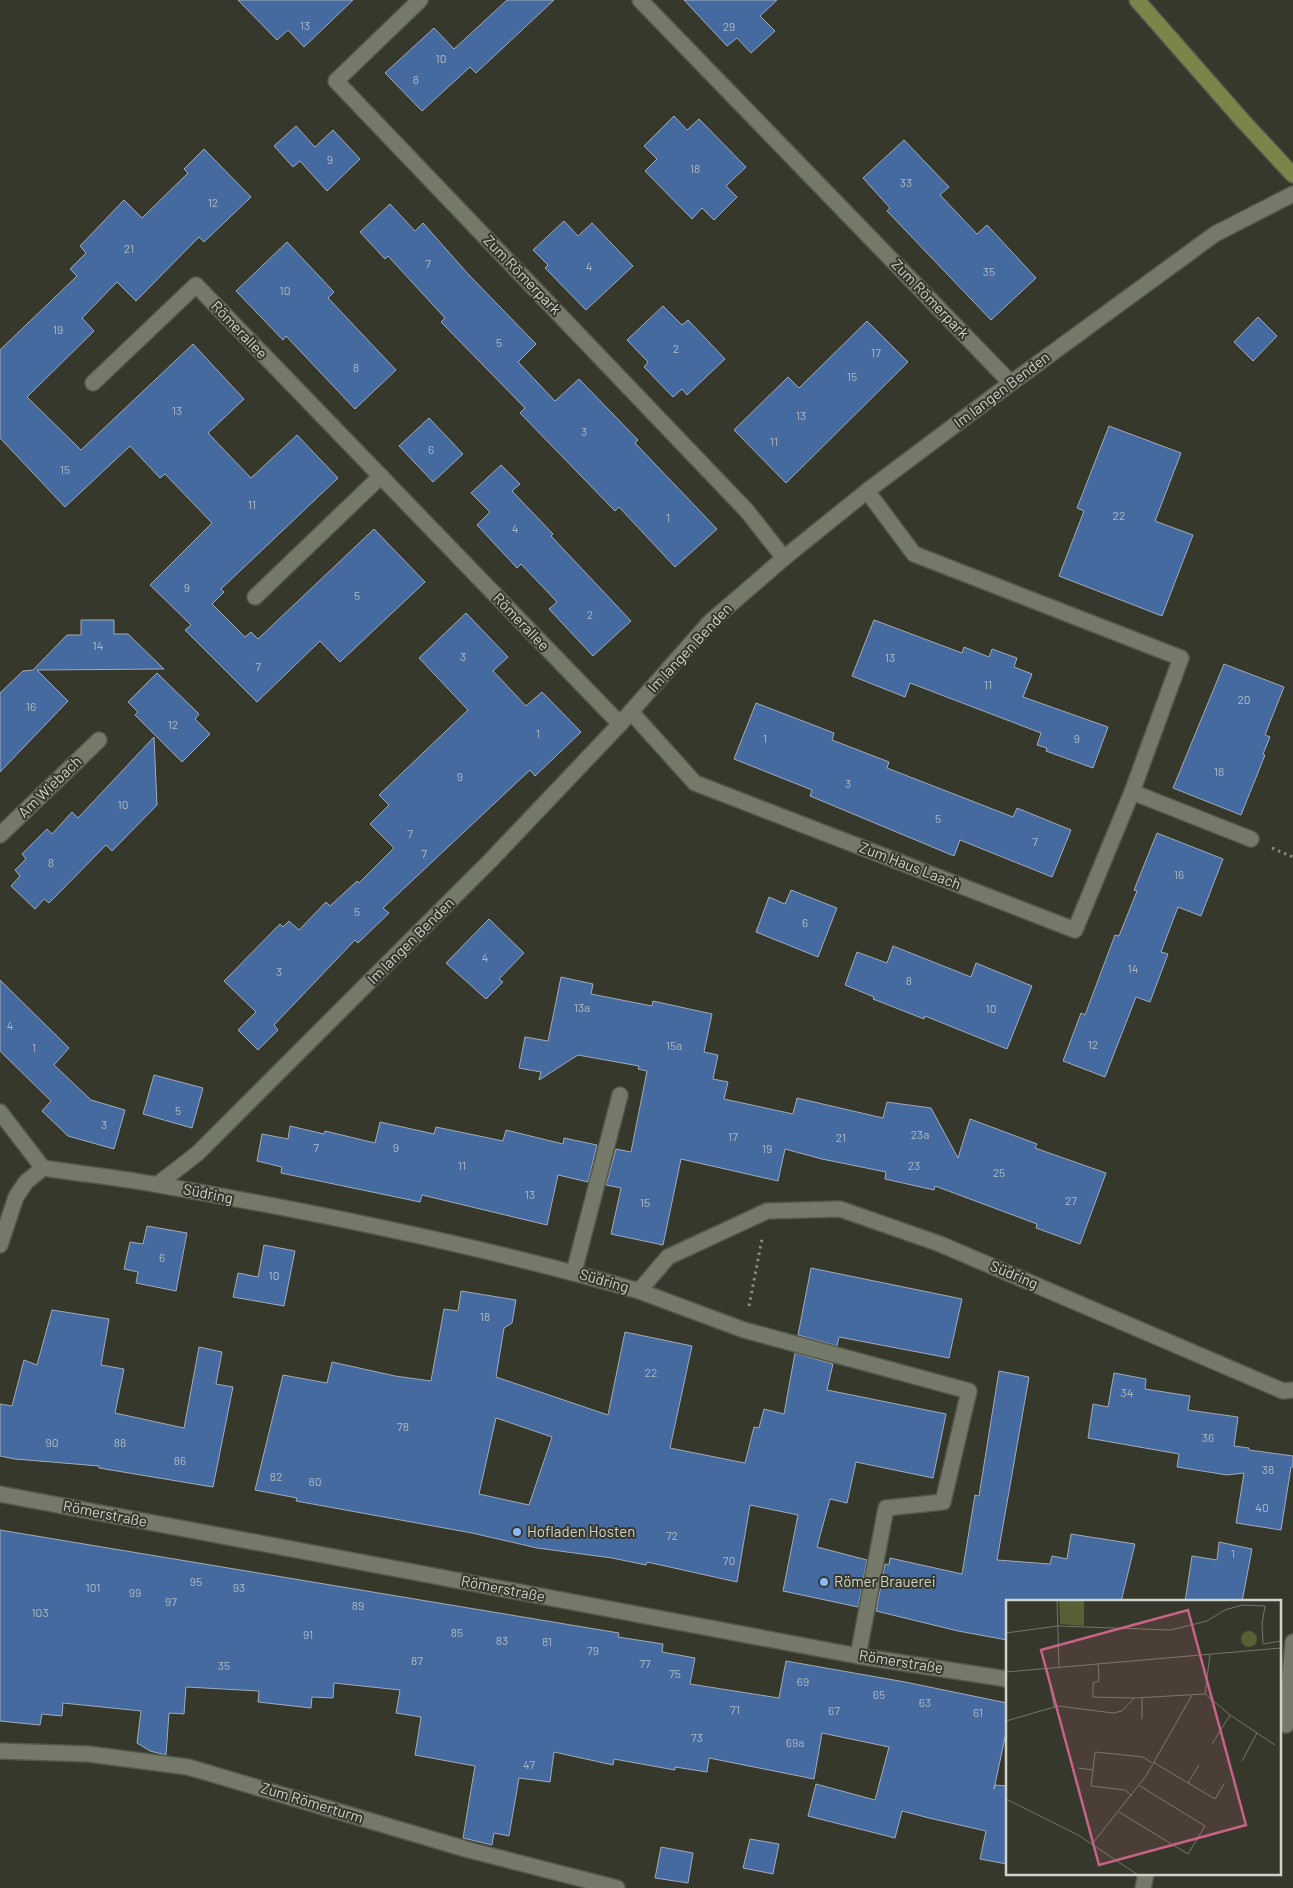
<svg xmlns="http://www.w3.org/2000/svg" width="1293" height="1888" font-family="Barlow,sans-serif">
	<style>
		.building { fill: #456aa0; stroke: #a1abba; fill-rule: evenodd }
		.lines { fill: none; stroke-linecap: round; stroke-linejoin: round }
		.minor-casing { stroke: #53564a; stroke-width: 18 }
		.major-casing { stroke: #53564a; stroke-width: 18 }
		.path { stroke: #87897e; stroke-width: 3; stroke-dasharray: 2.5 4; stroke-linecap: butt }
		.minor { stroke: #757969; stroke-width: 15 }
		.major { stroke: #7a854a; stroke-width: 15 }
		.poi-dot { fill: #8cb9fc; stroke: #35382a; stroke-width: 2 }
		.labels { text-anchor: middle; stroke-width: 4; stroke-linejoin: round; paint-order: stroke }
		.number-label { font-size: 12px; fill: #aeb9c0 }
		.street-label { font-size: 15px; fill: #d1d3cb; stroke: #35382a }
		.poi-label { font-size: 15px; fill: #d1d3cb; stroke: #35382a; text-anchor: start }
		.inset-road { fill: none; stroke: #73766a; stroke-width: 1 }
		.view { fill: #c86388; fill-opacity: 0.15; stroke: #c86388; stroke-width: 2.5 }
		.inset-edge { fill: none; stroke: #d1d3cb; stroke-width: 2.5 }
	</style>
	<rect width="100%" height="100%" fill="#35382a"/>
	<g class="building">
		<path d="M238,0H353L304,47L288,30L277,40Z"/>
		<path d="M507,0H554L476,73L470,67L422,111L385,73L434,28L454,49Z"/>
		<path d="M684,0H777L760,16L775,31L751,53L737,38L727,46Z"/>
		<path d="M674,116L687,130L699,119L746,167L726,186L737,197L714,220L702,208L692,219L645,171L657,159L644,146Z"/>
		<path d="M296,126L315,147L333,130L360,159L327,191L300,161L293,167L274,146Z"/>
		<path d="M904,140L949,187L940,195L977,234L987,225L1036,278L991,320L887,211L890,208L863,178Z"/>
		<path d="M204,149L251,197L204,242L199,237L136,301L117,282L82,318L94,331L27,397L81,450L193,344L244,399L208,433L251,478L297,435L338,478L221,589L224,592L212,604L245,637L251,632L258,639L374,529L425,582L340,662L320,641L257,702L185,630L191,625L150,585L212,523L165,474L160,478L130,446L65,507L0,438V350L77,276L70,269L86,253L80,246L124,200L142,218L188,173L184,169Z"/>
		<path d="M390,204L415,231L423,223L468,274L536,344L518,362L555,401L579,379L638,440L635,443L717,529L675,567L619,507L615,511L520,413L525,408L441,322L445,318L388,256L385,259L360,232Z"/>
		<path d="M564,221L578,236L592,223L633,266L586,310L545,268L548,265L533,250Z"/>
		<path d="M287,242L334,292L328,298L396,370L355,409L286,336L283,340L236,291Z"/>
		<path d="M663,306L682,325L688,320L725,359L687,395L682,389L673,397L644,367L648,362L627,340Z"/>
		<path d="M1258,317L1277,336L1253,361L1234,342Z"/>
		<path d="M867,321L908,362L786,483L734,430L788,377L799,388Z"/>
		<path d="M429,418L463,454L433,482L399,446Z"/>
		<path d="M1109,426L1181,453L1155,521L1193,535L1162,616L1059,576L1084,511L1077,508Z"/>
		<path d="M501,465L520,484L512,491L553,534L551,536L631,621L593,656L549,609L557,602L521,564L517,568L477,525L490,512L471,493Z"/>
		<path d="M466,613L508,657L493,671L526,706L542,692L581,732L535,776L530,770L383,908L389,913L358,943L355,940L274,1025L278,1030L258,1050L238,1030L256,1012L224,981L280,924L283,927L289,921L299,930L326,902L330,906L357,881L359,883L394,848L370,824L389,805L379,795L468,710L419,658Z"/>
		<path d="M81,620H114V634H128L164,669L37,670L68,701L0,772V693L23,671L33,670L67,635H81Z"/>
		<path d="M874,620L962,653L964,647L989,657L992,649L1017,658L1014,667L1032,674L1023,697L1108,727L1093,768L1046,751L1047,748L1037,745L1041,733L910,683L905,697L852,676Z"/>
		<path d="M1224,664L1284,687L1265,735L1270,737L1263,754L1265,755L1241,815L1173,788Z"/>
		<path d="M157,673L199,714L195,719L210,734L182,762L135,715L138,712L128,702Z"/>
		<path d="M756,703L834,733L832,740L889,762L887,768L1013,817L1017,808L1071,830L1052,877L960,840L954,856L810,796L812,790L734,759Z"/>
		<path d="M154,737L157,805L112,851L106,845L49,903L44,899L35,909L11,886L20,876L15,870L26,859L22,854L47,829L52,834L72,812L78,818Z"/>
		<path d="M1157,833L1223,859L1201,916L1178,907L1161,952L1168,954L1150,1002L1136,997L1105,1077L1063,1061L1081,1013L1085,1015L1115,935L1119,936L1137,891L1134,890Z"/>
		<path d="M791,890L837,908L818,957L756,932L769,897L785,904Z"/>
		<path d="M489,919L524,953L499,979L503,982L486,999L446,963Z"/>
		<path d="M893,946L971,977L976,963L1032,986L1007,1049L925,1016L924,1019L873,999L874,997L845,985L857,952L887,963Z"/>
		<path d="M561,977L593,984L591,994L652,1006L653,1001L712,1014L704,1052L718,1055L713,1079L728,1082L724,1099L793,1114L797,1098L883,1118L887,1102L931,1108L958,1158L970,1119L1037,1144L1035,1148L1106,1173L1080,1244L1036,1228L1037,1224L935,1186L934,1190L885,1179L886,1172L822,1159L785,1149L778,1181L681,1159L663,1245L611,1234L621,1188L606,1185L616,1149L631,1152L647,1071L638,1069L639,1066L578,1055L539,1080L541,1072L519,1068L525,1037L548,1041Z"/>
		<path d="M0,980L69,1048L54,1065L91,1100L125,1110L114,1149L68,1136L42,1111L51,1101L0,1051Z"/>
		<path d="M154,1075L203,1088L192,1128L143,1114Z"/>
		<path d="M380,1122L434,1134L436,1127L503,1141L506,1130L563,1144L564,1138L597,1145L588,1182L558,1175L547,1225L422,1195L420,1202L281,1173L282,1167L257,1161L262,1134L288,1139L290,1126L324,1134L325,1131L375,1143Z"/>
		<path d="M147,1226L187,1233L176,1291L136,1283L138,1272L124,1269L130,1242L143,1244Z"/>
		<path d="M264,1245L295,1251L284,1306L233,1297L238,1273L258,1277Z"/>
		<path d="M811,1268L962,1299L949,1358L839,1337L837,1346L798,1335Z"/>
		<path d="M461,1291L516,1300L512,1323L504,1328L496,1377L608,1415L625,1332L692,1346L670,1448L745,1463L754,1427L759,1428L764,1409L784,1414L795,1353L833,1364L827,1390L946,1414L933,1478L856,1462L847,1503L830,1499L817,1547L867,1560L858,1607L783,1591L798,1515L750,1505L737,1582L647,1562L646,1565L612,1558L537,1548L472,1533L296,1501L297,1498L255,1490L283,1375L327,1383L332,1362L395,1376L431,1381L444,1309L458,1311ZM496,1418L552,1437L529,1505L479,1494Z"/>
		<path d="M52,1310L109,1319L101,1365L124,1369L115,1413L184,1428L199,1347L222,1352L216,1384L233,1387L213,1487L99,1468V1466L15,1459L0,1456V1404L12,1406L24,1360L37,1365Z"/>
		<path d="M999,1371L1029,1377L997,1560L1050,1564L1052,1556L1067,1559L1071,1534L1135,1544L1121,1602H1007V1640L958,1631L876,1611L885,1564L889,1565L890,1558L962,1574L975,1495L979,1496Z"/>
		<path d="M1114,1373L1146,1379L1145,1389L1190,1396L1188,1410L1238,1417L1234,1446L1249,1448V1450L1293,1456V1467H1291L1281,1530L1236,1523L1244,1473L1227,1475L1177,1467L1179,1454L1088,1438L1093,1404L1108,1407Z"/>
		<path d="M0,1530L619,1633L618,1637L663,1644L662,1652L695,1658L690,1684L779,1698L786,1661L905,1682L1007,1703V1728L994,1789L995,1785L1007,1786V1864L980,1859L986,1831L929,1818L902,1811L895,1838L808,1816L816,1784L875,1800L889,1747L822,1733L814,1779L709,1758L707,1772L675,1767V1770L614,1759L613,1765L554,1752L550,1782L519,1778L509,1836L494,1833L492,1845L463,1838L475,1766L415,1755L421,1717L396,1713L400,1690L334,1683L333,1698L312,1697L311,1708L258,1702L259,1691L186,1687L184,1714L169,1713L166,1755L150,1751L137,1743L141,1711L63,1703L62,1716L42,1714L40,1725L0,1721Z"/>
		<path d="M1219,1542L1252,1549L1242,1602H1185L1192,1556L1217,1560Z"/>
		<path d="M750,1839L779,1844L773,1874L743,1868Z"/>
		<path d="M661,1847L693,1853L688,1883L655,1878Z"/>
	</g>
	<g class="lines">
		<g class="minor-casing">
			<g id="minor">
				<path d="M420,0L336,81L747,511L784,558"/>
				<path d="M640,0L1011,383"/>
				<path d="M93,383L196,285L620,724"/>
				<path d="M255,597L381,476"/>
				<path d="M631,712L695,783L1075,930L1132,792L1181,658L914,554L867,491"/>
				<path d="M1132,792L1251,839"/>
				<path d="M0,835L99,740"/>
				<path d="M0,1112L43,1168"/>
				<path d="M158,1184L198,1153L490,861L620,724L710,622L784,558L867,491L1011,383L1215,234L1293,194"/>
				<path d="M0,1245L16,1197L26,1182L43,1168C82,1174 121,1178 159,1185C320,1213 482,1246 639,1291L668,1257L767,1211L840,1209L940,1244L1283,1391L1293,1390"/>
				<path d="M574,1272L620,1095"/>
				<path d="M639,1291L744,1330L969,1391L943,1502L886,1508L858,1656"/>
				<path d="M0,1494L858,1656L1007,1679"/>
				<path d="M1286,1725L1293,1642"/>
				<path d="M0,1751L88,1754L188,1767L469,1850L617,1888"/>
				<path d="M1143,1888L1146,1874"/>
			</g>
		</g>
		<g class="major-casing">
			<path id="major" d="M1137,0L1243,121L1293,175"/>
		</g>
		<g class="path">
			<path d="M1272,848L1293,857"/>
			<path d="M749,1306L762,1239"/>
		</g>
		<use href="#minor" class="minor"/>
		<use href="#major" class="major"/>
	</g>
	<g class="poi-dot">
		<circle cx="517" cy="1532" r="5"/>
		<circle cx="824" cy="1582" r="5"/>
	</g>
	<g class="labels">
		<g class="number-label">
			<text x="305" y="30">13</text>
			<text x="729" y="31">29</text>
			<text x="441" y="63">10</text>
			<text x="416" y="84">8</text>
			<text x="330" y="164">9</text>
			<text x="695" y="173">18</text>
			<text x="906" y="187">33</text>
			<text x="213" y="207">12</text>
			<text x="129" y="253">21</text>
			<text x="428" y="268">7</text>
			<text x="589" y="271">4</text>
			<text x="989" y="276">35</text>
			<text x="285" y="295">10</text>
			<text x="58" y="334">19</text>
			<text x="499" y="347">5</text>
			<text x="676" y="353">2</text>
			<text x="876" y="357">17</text>
			<text x="356" y="372">8</text>
			<text x="852" y="381">15</text>
			<text x="177" y="415">13</text>
			<text x="801" y="420">13</text>
			<text x="584" y="436">3</text>
			<text x="774" y="446">11</text>
			<text x="431" y="454">6</text>
			<text x="65" y="474">15</text>
			<text x="252" y="509">11</text>
			<text x="1119" y="520">22</text>
			<text x="668" y="522">1</text>
			<text x="515" y="533">4</text>
			<text x="187" y="592">9</text>
			<text x="357" y="600">5</text>
			<text x="590" y="619">2</text>
			<text x="98" y="650">14</text>
			<text x="463" y="661">3</text>
			<text x="890" y="662">13</text>
			<text x="258" y="671">7</text>
			<text x="988" y="689">11</text>
			<text x="1244" y="704">20</text>
			<text x="31" y="711">16</text>
			<text x="173" y="729">12</text>
			<text x="538" y="738">1</text>
			<text x="765" y="743">1</text>
			<text x="1077" y="743">9</text>
			<text x="1219" y="776">18</text>
			<text x="460" y="781">9</text>
			<text x="848" y="788">3</text>
			<text x="123" y="809">10</text>
			<text x="938" y="823">5</text>
			<text x="410" y="838">7</text>
			<text x="1035" y="846">7</text>
			<text x="424" y="858">7</text>
			<text x="51" y="867">8</text>
			<text x="1179" y="879">16</text>
			<text x="357" y="916">5</text>
			<text x="805" y="927">6</text>
			<text x="485" y="962">4</text>
			<text x="1133" y="973">14</text>
			<text x="279" y="976">3</text>
			<text x="909" y="985">8</text>
			<text x="582" y="1012">13a</text>
			<text x="991" y="1013">10</text>
			<text x="10" y="1030">4</text>
			<text x="1093" y="1049">12</text>
			<text x="674" y="1050">15a</text>
			<text x="34" y="1052">1</text>
			<text x="178" y="1115">5</text>
			<text x="104" y="1129">3</text>
			<text x="920" y="1139">23a</text>
			<text x="733" y="1141">17</text>
			<text x="841" y="1142">21</text>
			<text x="316" y="1152">7</text>
			<text x="396" y="1152">9</text>
			<text x="767" y="1153">19</text>
			<text x="462" y="1170">11</text>
			<text x="914" y="1170">23</text>
			<text x="999" y="1177">25</text>
			<text x="530" y="1199">13</text>
			<text x="1071" y="1205">27</text>
			<text x="645" y="1207">15</text>
			<text x="162" y="1262">6</text>
			<text x="274" y="1280">10</text>
			<text x="485" y="1321">18</text>
			<text x="651" y="1377">22</text>
			<text x="1127" y="1397">34</text>
			<text x="403" y="1431">78</text>
			<text x="1208" y="1442">36</text>
			<text x="52" y="1447">90</text>
			<text x="120" y="1447">88</text>
			<text x="180" y="1465">86</text>
			<text x="1268" y="1474">38</text>
			<text x="276" y="1481">82</text>
			<text x="315" y="1486">80</text>
			<text x="1262" y="1512">40</text>
			<text x="672" y="1540">72</text>
			<text x="1233" y="1558">1</text>
			<text x="729" y="1565">70</text>
			<text x="196" y="1586">95</text>
			<text x="93" y="1592">101</text>
			<text x="239" y="1592">93</text>
			<text x="135" y="1597">99</text>
			<text x="171" y="1606">97</text>
			<text x="358" y="1610">89</text>
			<text x="40" y="1617">103</text>
			<text x="457" y="1637">85</text>
			<text x="308" y="1639">91</text>
			<text x="502" y="1645">83</text>
			<text x="547" y="1646">81</text>
			<text x="593" y="1655">79</text>
			<text x="417" y="1665">87</text>
			<text x="645" y="1668">77</text>
			<text x="224" y="1670">35</text>
			<text x="675" y="1678">75</text>
			<text x="803" y="1686">69</text>
			<text x="879" y="1699">65</text>
			<text x="925" y="1707">63</text>
			<text x="735" y="1714">71</text>
			<text x="834" y="1715">67</text>
			<text x="978" y="1717">61</text>
			<text x="697" y="1742">73</text>
			<text x="795" y="1747">69a</text>
			<text x="529" y="1769">47</text>
		</g>
		<g class="street-label">
			<text transform="translate(522 275) rotate(46)" y="5">Zum Römerpark</text>
			<text transform="translate(930 299) rotate(46)" y="5">Zum Römerpark</text>
			<text transform="translate(239 330) rotate(46)" y="5">Römerallee</text>
			<text transform="translate(1002 390) rotate(-37)" y="5">Im langen Benden</text>
			<text transform="translate(521 622) rotate(46)" y="5">Römerallee</text>
			<text transform="translate(690 648) rotate(-47)" y="5">Im langen Benden</text>
			<text transform="translate(50 787) rotate(-44)" y="5">Am Wiebach</text>
			<text transform="translate(910 866) rotate(21)" y="5">Zum Haus Laach</text>
			<text transform="translate(411 941) rotate(-45)" y="5">Im langen Benden</text>
			<text transform="translate(208 1194) rotate(11)" y="5">Südring</text>
			<text transform="translate(1014 1275) rotate(23)" y="5">Südring</text>
			<text transform="translate(604 1281) rotate(16)" y="5">Südring</text>
			<text transform="translate(105 1514) rotate(11)" y="5">Römerstraße</text>
			<text transform="translate(503 1589) rotate(11)" y="5">Römerstraße</text>
			<text transform="translate(901 1662) rotate(9)" y="5">Römerstraße</text>
			<text transform="translate(312 1803) rotate(17)" y="5">Zum Römerturm</text>
		</g>
		<g class="poi-label">
			<text x="527" y="1537">Hofladen Hosten</text>
			<text x="834" y="1587">Römer Brauerei</text>
		</g>
	</g>
	<g transform="translate(1006 1600)">
		<rect width="275" height="275" fill="#35382a"/>
		<path d="M53,0H78V26L54,24ZM235 39a8 8 0 1 1 16 0a8 8 0 1 1-16 0Z" fill="#576035"/>
		<path class="inset-road" d="M51,0L53,67M0,33L52,26L165,30L201,21L219,10L236,5L259,6L256,24L257,43M257,44L275,41M92,63L93,81L87,83V97L128,98M41,68L48,107M0,72L275,48M199,94L224,115L269,145M199,94L204,54M136,98V119M0,121L52,106L107,113L116,111L128,98L199,94M206,144L224,115M236,161L251,133M147,162L209,199L218,184M72,168L87,170M182,183L193,165M126,196L119,190L85,186L89,152L137,157L146,163M0,199L72,235L132,275M113,212L182,254L199,226L134,186M86,244L140,176L186,95"/>
		<path class="view" d="M182,10L240,225L93,265L35,50Z"/>
		<rect width="275" height="275" class="inset-edge"/>
	</g>
</svg>
